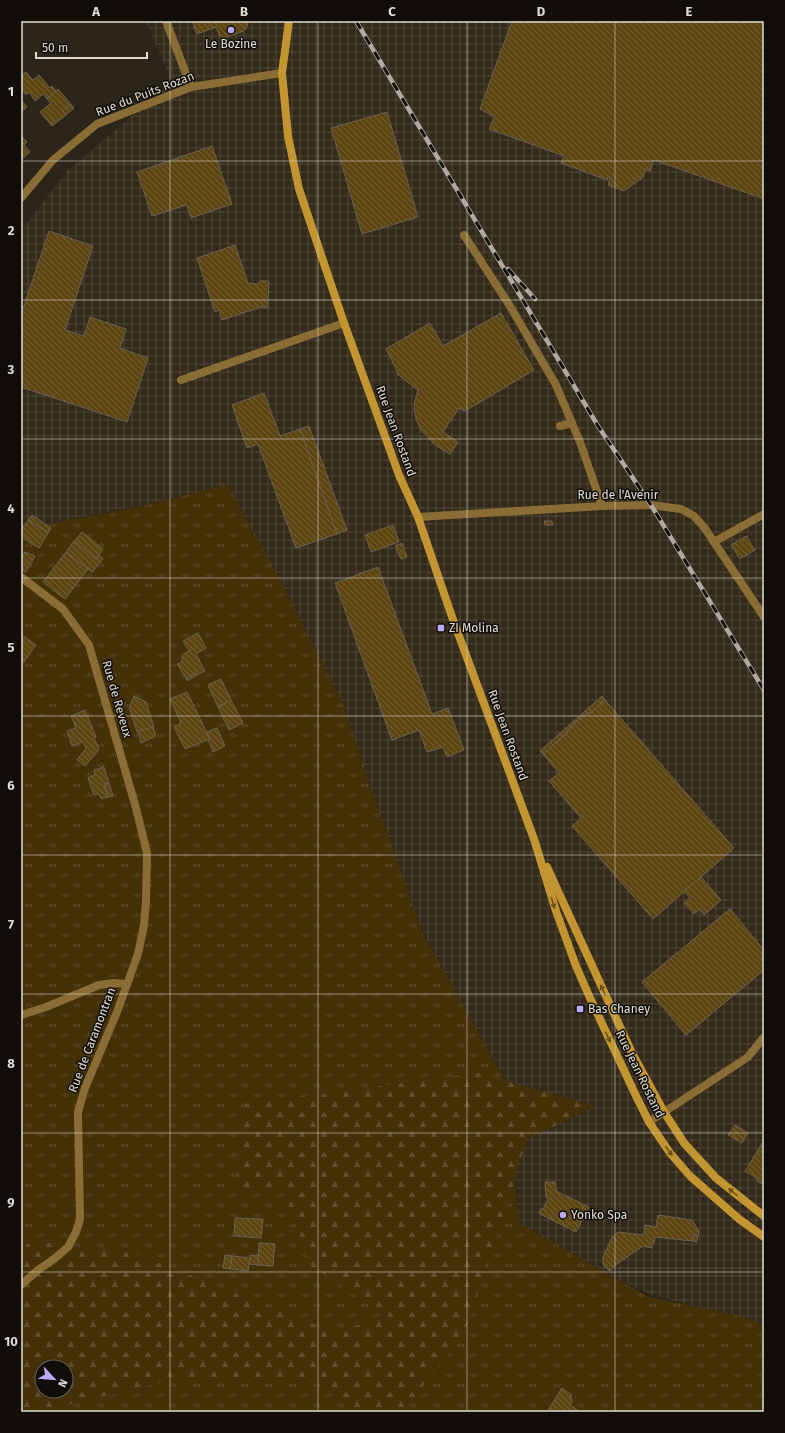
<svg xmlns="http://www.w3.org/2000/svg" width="785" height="1433" font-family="'Fira Sans',sans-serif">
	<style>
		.industrial { fill: url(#industrial-grid) }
		.grass { fill: url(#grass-tufts); fill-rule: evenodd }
		.forest { fill: url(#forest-firs); fill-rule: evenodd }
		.building { fill: url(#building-back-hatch); stroke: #686154 }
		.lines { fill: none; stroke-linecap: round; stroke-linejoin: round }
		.service { stroke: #896d34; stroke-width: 8 }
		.minor { stroke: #896d34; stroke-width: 8 }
		.secondary { stroke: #c29530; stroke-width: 8 }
		.rail-casing { stroke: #afaba3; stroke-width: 4.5 }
		.rail { stroke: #110e09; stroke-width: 3; stroke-dasharray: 9; stroke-linecap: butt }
		.oneway { fill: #6a521c }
		.grid { fill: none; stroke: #e0dcd5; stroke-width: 1; stroke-opacity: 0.55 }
		.poi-dot { fill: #baaaf6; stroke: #110e09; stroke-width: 1.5 }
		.labels { text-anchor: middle; stroke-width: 3; stroke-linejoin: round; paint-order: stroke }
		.poi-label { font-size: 12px; fill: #e0dcd5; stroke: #110e09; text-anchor: start }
		.street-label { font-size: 12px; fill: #e0dcd5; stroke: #110e09 }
		.neatline { fill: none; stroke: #e0dcd5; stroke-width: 1.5 }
		.grid-label { font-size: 13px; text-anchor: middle; font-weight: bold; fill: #e0dcd5 }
	</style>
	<defs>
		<pattern id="industrial-grid" width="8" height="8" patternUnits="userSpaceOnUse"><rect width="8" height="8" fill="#332a19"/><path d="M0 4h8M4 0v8" fill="none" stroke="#50483a"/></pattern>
		<pattern id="grass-tufts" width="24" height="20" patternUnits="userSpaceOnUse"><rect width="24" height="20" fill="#443108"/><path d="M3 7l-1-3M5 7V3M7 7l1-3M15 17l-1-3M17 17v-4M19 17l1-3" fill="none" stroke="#5f4e2b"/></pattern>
		<pattern id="forest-firs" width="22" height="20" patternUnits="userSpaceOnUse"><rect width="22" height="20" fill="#443108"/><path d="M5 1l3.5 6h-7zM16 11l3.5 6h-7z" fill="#5f4e2b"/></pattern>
		<pattern id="building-back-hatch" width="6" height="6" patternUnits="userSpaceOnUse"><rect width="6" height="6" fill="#5e4612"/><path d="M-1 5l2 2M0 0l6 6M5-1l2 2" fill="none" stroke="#756034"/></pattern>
	</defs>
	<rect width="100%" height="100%" fill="#2b251a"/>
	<path class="industrial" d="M146,21H764V1328L747,1320L652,1295L591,1267L518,1225L517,1184L507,1081L454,996L396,875L228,488L21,529V231L67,171L172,82Z"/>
	<path class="grass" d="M228,485L284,587L344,706L370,785L423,934L505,1080L519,1223L649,1297L745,1317L764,1325V1412H21V529L128,509ZM42,1367H66V1391H42Z"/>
	<path class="forest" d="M479,1073L596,1106L527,1139L501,1224L465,1332L403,1412H352L317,1378L167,1381L38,1412H21V1253L30,1241L136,1254L334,1332L389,1316L312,1267L282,1190L236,1186L244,1104ZM42,1367H66V1391H42Z"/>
	<g class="building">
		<path d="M192,21H247L248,25L244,31L221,39L216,27L197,34Z"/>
		<path d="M512,21H764V199L654,160L650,171L646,169L642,178L624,191L608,185L610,177H608L607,180L561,163L564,156L489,129L495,117L480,109Z"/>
		<path d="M26,72L33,80L39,75L50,88L52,86L56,91L47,99L43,94L35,101L29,92L26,95L21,89V76Z"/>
		<path d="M58,89L71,104L62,111L66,115L52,126L40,112L51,103L47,99Z"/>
		<path d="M21,100L27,107L21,112Z"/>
		<path d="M71,104L74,108L66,115L62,111Z"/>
		<path d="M387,112L418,217L362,234L331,128Z"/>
		<path d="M21,136L27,142L24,145L30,152L21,160Z"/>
		<path d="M212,146L232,204L191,218L187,205L152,216L137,172Z"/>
		<path d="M49,231L93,246L65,330L84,336L90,317L126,329L120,348L148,358L127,422L21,387V315Z"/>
		<path d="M235,245L248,283L259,284V281H269L268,308L261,307L222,320L219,310L215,312L197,258Z"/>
		<path d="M501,313L534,370L465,411L459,408L443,432L458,442L450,454L435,445L421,430L416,419L414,408L415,400L418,390L397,374L398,373L386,349L430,323L443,346Z"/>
		<path d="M264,393L280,436L300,429L337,534L296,548L258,444L247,448L232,405Z"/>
		<path d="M309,426L347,530L337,534L300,429Z"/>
		<path d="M32,515L51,528L48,533L28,520Z"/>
		<path d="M28,520L48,533L39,548L21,537V524L24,527Z"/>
		<path d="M544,521H552L553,525H545Z"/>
		<path d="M393,525L399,542L371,552L365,535Z"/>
		<path d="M82,532L103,549L96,559L74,542Z"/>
		<path d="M746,536L755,550L740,559L731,545Z"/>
		<path d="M74,541L96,559L99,555L103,559L92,572L66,552Z"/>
		<path d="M402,543L407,557L401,559L395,546Z"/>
		<path d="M25,552L35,556L26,572L21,570V559Z"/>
		<path d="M66,552L88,569L65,599L43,582Z"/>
		<path d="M378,567L432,714L448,708L464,750L447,757L443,747L427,752L419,730L392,740L335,583Z"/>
		<path d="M198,633L206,648L196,654L205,671L197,675L196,673L186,678L177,664L182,662V655L189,651L183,641Z"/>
		<path d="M23,636L36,645L24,662L21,660V639Z"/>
		<path d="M196,673L197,675L187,681L186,678Z"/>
		<path d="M221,679L231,700L218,707L208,685Z"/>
		<path d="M187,692L210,739L185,749L174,727L181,723L170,699Z"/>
		<path d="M134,696L146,702L154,727L137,732L129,707Z"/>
		<path d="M602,696L605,700L592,712L585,715L574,723L565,735L543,754L540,751Z"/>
		<path d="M231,700L243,723L229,730L218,707Z"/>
		<path d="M605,700L734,848L653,919L572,826L581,818L549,781L559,773L543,754L565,735L574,723L585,715L592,712Z"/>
		<path d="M85,710L96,737H94L99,750L85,766L77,760L86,748L83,742L72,746L67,731L76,728L71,716Z"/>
		<path d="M153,727L156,736L141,743L138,731Z"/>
		<path d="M217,728L225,746L213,752L208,739H210L207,732Z"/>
		<path d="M104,767L109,783L104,784L108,797L102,799L100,797L99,794L94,795L88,778L95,775L94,770Z"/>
		<path d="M109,783L113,796L108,797L104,784Z"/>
		<path d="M701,877L721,900L704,915L700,909L694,914L684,903L690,898L684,891Z"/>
		<path d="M730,909L764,950V970L686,1035L642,982Z"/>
		<path d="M735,1125L748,1133L742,1143L728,1135Z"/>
		<path d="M763,1142L764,1181L762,1184L757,1181L758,1179L745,1171Z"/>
		<path d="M545,1182H555L556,1191L589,1207L576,1232L540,1214V1209H543L548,1199L546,1197Z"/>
		<path d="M658,1215L692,1220L699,1231L698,1236L693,1235V1241L655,1237L654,1243H652V1248L643,1246L621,1261L609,1271L603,1264V1257L612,1237L618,1232L644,1235L645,1225L656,1227Z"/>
		<path d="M235,1218L263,1219L261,1238L234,1236Z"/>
		<path d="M693,1235L698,1236L697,1242L693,1241Z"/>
		<path d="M259,1243L275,1244L273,1266L258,1265Z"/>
		<path d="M225,1255L232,1256L230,1269L223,1268Z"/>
		<path d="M250,1255L258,1256V1265L249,1264Z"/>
		<path d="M232,1256L250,1258L248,1271L230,1269Z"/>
		<path d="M562,1388L570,1394L572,1402L570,1405L580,1412H547Z"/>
	</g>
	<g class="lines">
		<g class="service">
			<path d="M464,235L510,306L556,385L580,442L602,506"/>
			<path d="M181,380L344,323"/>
			<path d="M560,426L572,423"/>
			<path d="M714,542L764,514"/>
		</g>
		<g class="minor">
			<path d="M166,21L191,87"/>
			<path d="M21,198L53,160L97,124L191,87L282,73"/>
			<path d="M418,517L602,506L651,505L681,509L694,516L704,527L764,617"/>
			<path d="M21,577L63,609L89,645L136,808L147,853L146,901L144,925L138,954L117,1012L85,1088L78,1112L80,1219L76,1232L68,1247L54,1259L38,1270L21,1285"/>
			<path d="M21,1015L46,1007L99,985L113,983L127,984"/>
			<path d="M649,1122L748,1057L764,1037"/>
		</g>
		<g class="secondary">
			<path d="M289,21L282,73L288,136L299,189L344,323L399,475L418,517L452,617L534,839L556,911L576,966L590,998L637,1098L649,1122L670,1153L690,1176L739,1219L764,1237"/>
			<path d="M547,867L632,1053L664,1112L684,1143L716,1178L764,1216"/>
		</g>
		<g class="rail-casing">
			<g id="rail">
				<path d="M356,21L598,426L651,505L764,690"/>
				<path d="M508,269L535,299"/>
			</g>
		</g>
		<use href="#rail" class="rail"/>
	</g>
	<defs><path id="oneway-solid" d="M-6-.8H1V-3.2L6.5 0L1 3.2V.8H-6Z"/></defs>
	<g class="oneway">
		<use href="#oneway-solid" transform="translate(553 903) rotate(73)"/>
		<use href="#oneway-solid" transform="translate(603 990) rotate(-114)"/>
		<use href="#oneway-solid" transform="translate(608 1037) rotate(65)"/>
		<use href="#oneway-solid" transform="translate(669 1151) rotate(54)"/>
		<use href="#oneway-solid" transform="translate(733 1192) rotate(-141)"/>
	</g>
	<path class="grid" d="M170,21V1412M318,21V1412M467,21V1412M615,21V1412M21,161H764M21,300H764M21,439H764M21,578H764M21,716H764M21,855H764M21,994H764M21,1133H764M21,1272H764"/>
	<g class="poi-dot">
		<circle cx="231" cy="30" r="4"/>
		<rect x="437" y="624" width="8" height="8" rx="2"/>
		<rect x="576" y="1005" width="8" height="8" rx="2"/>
		<circle cx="563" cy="1215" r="4"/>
	</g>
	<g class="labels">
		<g class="poi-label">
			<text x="231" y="48" text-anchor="middle">Le Bozine</text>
			<text x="449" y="632">ZI Molina</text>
			<text x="588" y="1013">Bas Chaney</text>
			<text x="571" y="1219">Yonko Spa</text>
		</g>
		<g class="street-label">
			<text transform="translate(145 94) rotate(-21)" y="4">Rue du Puits Rozan</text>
			<text transform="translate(396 431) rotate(70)" y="4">Rue Jean Rostand</text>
			<text x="618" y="499">Rue de l'Avenir</text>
			<text transform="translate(117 699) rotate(74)" y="4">Rue de Reveux</text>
			<text transform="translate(508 735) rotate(70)" y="4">Rue Jean Rostand</text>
			<text transform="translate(92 1040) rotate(-69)" y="4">Rue de Caramontran</text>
			<text transform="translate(640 1074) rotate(64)" y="4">Rue Jean Rostand</text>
		</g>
	</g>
	<rect width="785" height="1433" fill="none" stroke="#110e09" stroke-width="44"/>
	<g transform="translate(54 1379) rotate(116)"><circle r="19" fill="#110e09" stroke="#64605b"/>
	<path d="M0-3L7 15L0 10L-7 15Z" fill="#baaaf6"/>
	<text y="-6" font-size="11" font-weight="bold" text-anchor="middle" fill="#e0dcd5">N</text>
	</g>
	<path d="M36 52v6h111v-6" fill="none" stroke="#e0dcd5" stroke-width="2"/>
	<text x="42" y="52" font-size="12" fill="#e0dcd5" stroke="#110e09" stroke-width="3" paint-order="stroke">50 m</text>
	<rect x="22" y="22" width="741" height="1389" class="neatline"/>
	<g class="grid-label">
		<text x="96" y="16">A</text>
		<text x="244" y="16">B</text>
		<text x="392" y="16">C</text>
		<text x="541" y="16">D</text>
		<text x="689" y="16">E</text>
		<text x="11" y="96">1</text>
		<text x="11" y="235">2</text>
		<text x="11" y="374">3</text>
		<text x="11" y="513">4</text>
		<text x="11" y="652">5</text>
		<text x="11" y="790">6</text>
		<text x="11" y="929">7</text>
		<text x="11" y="1068">8</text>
		<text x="11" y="1207">9</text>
		<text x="11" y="1346">10</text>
	</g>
</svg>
